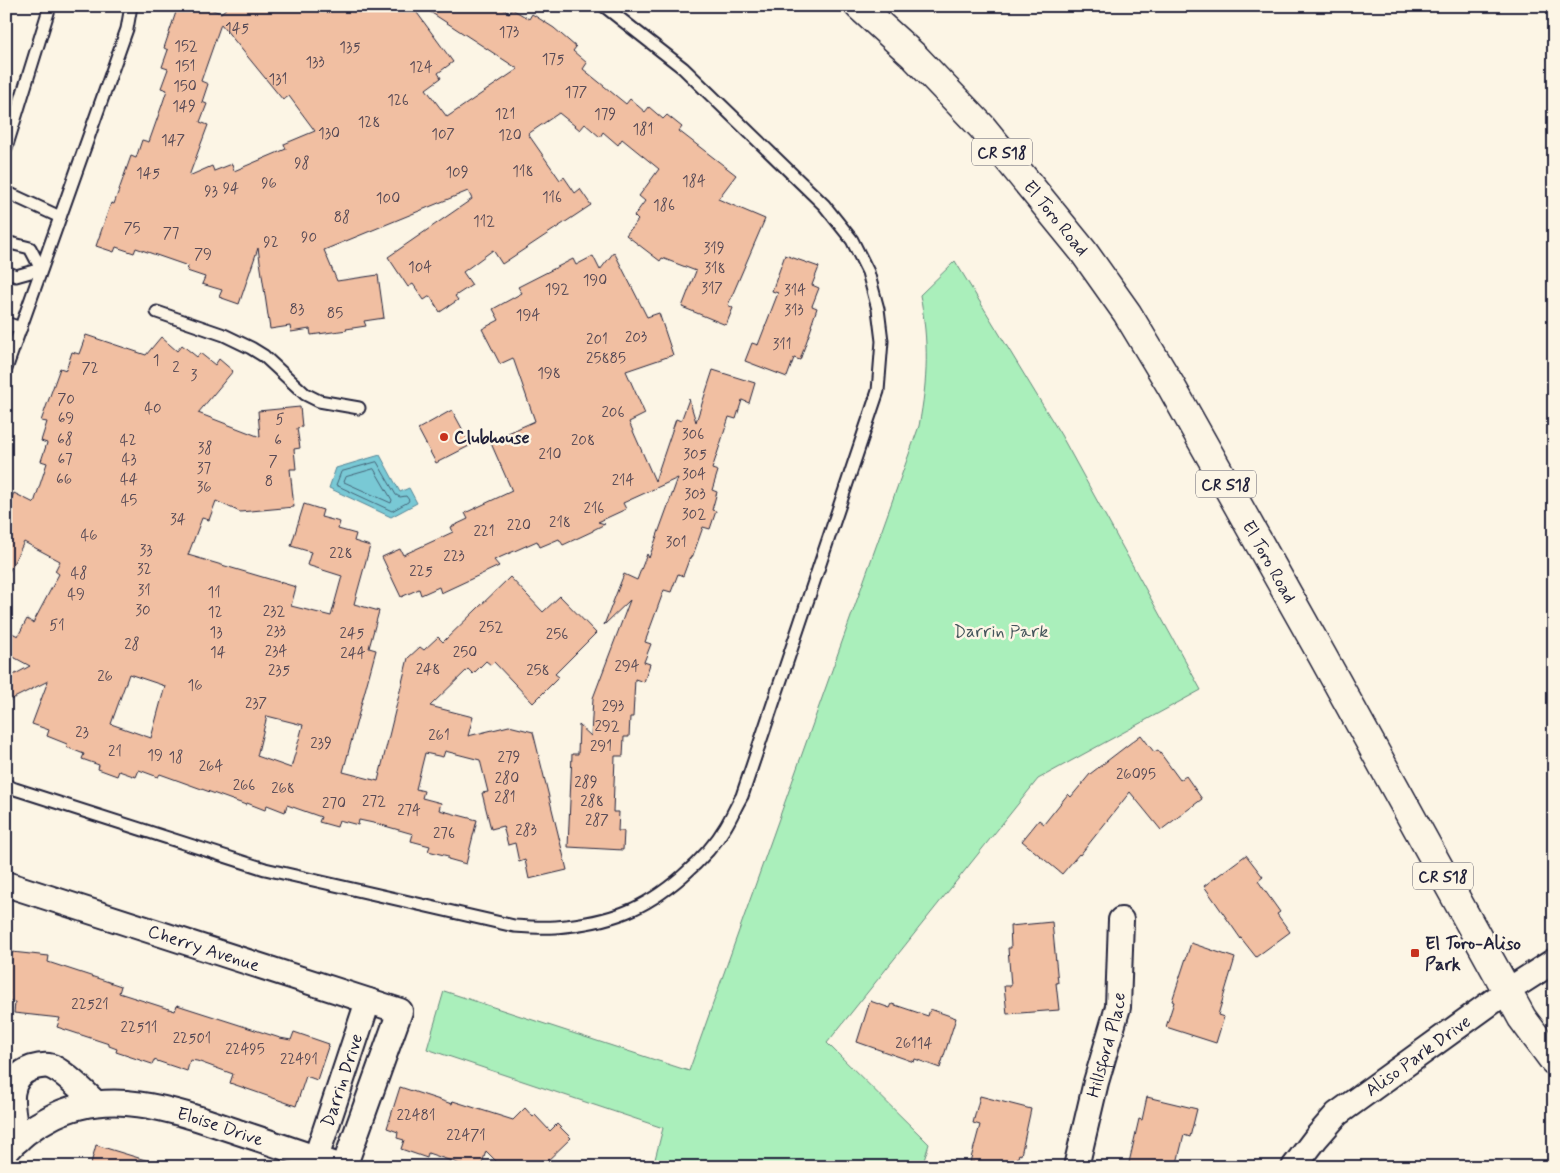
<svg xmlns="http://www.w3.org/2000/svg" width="1560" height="1173" font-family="Mynerve,sans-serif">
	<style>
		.green { fill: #aaefbb; stroke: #66887b }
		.water { fill: #79c9d5; stroke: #568697 }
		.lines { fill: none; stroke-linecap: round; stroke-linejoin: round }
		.shore { stroke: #456579; stroke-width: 1 }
		.building { fill: #f1bfa2; stroke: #22223b; fill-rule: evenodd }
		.service-casing { stroke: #22223b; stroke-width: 15 }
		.minor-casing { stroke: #22223b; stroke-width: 28 }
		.primary-casing { stroke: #22223b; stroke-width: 31 }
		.service { stroke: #fcf5e5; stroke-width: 11 }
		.minor { stroke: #fcf5e5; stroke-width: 24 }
		.primary { stroke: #fcf5e5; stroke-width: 28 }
		.poi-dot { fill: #c8321e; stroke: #fcf5e5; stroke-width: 2 }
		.labels { text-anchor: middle; stroke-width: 5; stroke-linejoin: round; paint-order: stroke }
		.number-label { font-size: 15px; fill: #564955 }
		.shield { fill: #fcf5e5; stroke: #63616e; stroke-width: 1 }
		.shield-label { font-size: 16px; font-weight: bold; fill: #22223b }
		.street-label { font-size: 18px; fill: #22223b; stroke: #fcf5e5 }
		.poi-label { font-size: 18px; font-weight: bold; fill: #22223b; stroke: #fcf5e5; text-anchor: start }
		.park-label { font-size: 18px; fill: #44555b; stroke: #fcf5e5 }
	</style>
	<rect width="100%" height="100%" fill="#fcf5e5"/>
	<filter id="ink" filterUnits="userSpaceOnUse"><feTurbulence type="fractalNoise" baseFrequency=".02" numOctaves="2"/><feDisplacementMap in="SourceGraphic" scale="10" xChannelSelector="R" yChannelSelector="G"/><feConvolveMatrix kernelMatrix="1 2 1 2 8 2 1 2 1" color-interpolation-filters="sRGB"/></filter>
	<g filter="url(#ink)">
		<path class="green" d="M955,261L1061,435L1201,690L1038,779L827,1043L929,1144L922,1167H653L663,1128L427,1049L444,991L689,1071L919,426C928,378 929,343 920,295Z"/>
		<path class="water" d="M380,455L400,492L409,488L417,503L391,517L329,488L336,468Z"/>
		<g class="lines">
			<g class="shore">
				<path d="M377,462L396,495L400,497L406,496L409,500L408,502L392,511L336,485L341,472Z"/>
				<path d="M374,469L392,500L391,503L344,482L346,477Z"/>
			</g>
		</g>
		<g class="building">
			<path d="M178,6H202L221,13L229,6H412L453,62L438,73L441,78L426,89L447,117L518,69L421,6H499L509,13L512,9L529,19L532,14L554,28L576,47L573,51L587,63L583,69L626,104L630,99L645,112L649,107L663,119L667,115L682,127L679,131L736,175L718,199L765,219L728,305L733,308L726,325L682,307L696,271L662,258L660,261L626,235L638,220L634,216L645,201L639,196L659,169L622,139L618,145L603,132L600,137L585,124L580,130L559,113L528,134L560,180L564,177L575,193L580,189L591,205L502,264L493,250L463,272L472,285L455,296L458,300L440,312L430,296L424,300L413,284L408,287L388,257L472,199L468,191L324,250L337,281L378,275L384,318L364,321L366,326L346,329L347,330L311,335L310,329L291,332L290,326L270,329L258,248L239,304L219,297L222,290L202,284L205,277L187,271L188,266L136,248L134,253L116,247L114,252L96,246L111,203L114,204L131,156L136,158L142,140L149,142L161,108L167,90L161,88L168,69L162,67L168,50L164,48ZM221,24L283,100L289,96L315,131L284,144L286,149L234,171L232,164L214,171L212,166L189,176L208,125L200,122L207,104L202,102L208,84L201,81Z"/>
			<path d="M614,252L647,317L659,313L673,355L626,371L645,414L629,422L655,481L676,419L681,421L689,399L696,422L713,370L755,383L749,403L742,400L736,419L729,417L718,451L712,469L718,471L712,490L717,492L712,510L716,511L710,529L703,527L692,558L690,557L683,576L678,574L671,592L664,590L645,642L651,644L644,662L650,664L644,682L635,679L633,717H630L629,737H624L623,756H615L613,812H619L618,831H624L623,850L568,847L572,754H578L579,725L591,736L593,698L630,600L604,625L624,574L637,580L647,554L649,558L678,478L623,503L626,509L598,522L605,524L593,530V531L563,545L559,539L540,547L537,541L494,560L499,566L441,593L439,587L421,595L419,589L401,597L382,557L400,549L403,555L453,532L451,527L468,519L465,513L512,491L490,441L535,421L513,358L500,364L482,329L499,320L493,309L522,293L518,287L573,259L576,265L593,256L600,270Z"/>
			<path d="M785,255L819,267L812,285L819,288L812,306L817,308L811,326H812L800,360L794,358L787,377L745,361L752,343L758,345L778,293L772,291Z"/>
			<path d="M86,335L146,355L161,337L177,351L182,345L197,357L200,353L215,365L219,359L233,371L198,413L260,437L258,411L300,407L302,427L297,428L300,448L294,449L296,469H290L294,507L240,512L216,501L209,520L202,518L188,555L296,587L291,606L331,616L342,576L307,565L311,552L291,546L304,504L323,510L321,517L340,522L338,529L356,534L354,541L370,546L354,604L379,611L369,648L376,650L343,772L378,781L408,658L420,647L424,650L438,637L443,642L510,577L543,612L560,596L596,633L555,674L559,677L533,703L494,662L491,665L486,661L473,674L468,669L430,706L473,717L468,736L509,726L533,732L567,870L529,879L525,860L519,862L515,843L508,845L503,826L491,829L482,793L488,792L480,760L445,751L443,757L425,753L416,789L424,791L422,798L441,803L439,810L477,820L466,864L448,859V856L428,851L430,846L411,841L413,834L378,824L359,820L358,825L339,820L337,827L319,822L321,817L287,805L285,812L267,805L265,810L247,803L246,805L160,774L158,777L139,770L136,777L119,771L117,776L98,769L99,765L82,759L84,754L66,747L67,744L47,736L49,730L32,724L48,681L6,702V679L30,666L6,653V630L18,636L27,619L33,623L59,574L55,571L60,561L24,542L6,578V509L14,493L34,503L47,463L41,461L47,443L41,441L47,422L41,421L60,368L66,370L72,352L79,354ZM129,674L165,686L151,738L111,724ZM267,716L303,725L291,768L257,756Z"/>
			<path d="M452,410L471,445L436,463L418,429Z"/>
			<path d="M1141,735L1154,752L1158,750L1180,780L1186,776L1202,799L1161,830L1130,792L1080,855L1079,854L1062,874L1022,841L1039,820L1044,824L1068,794L1071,797L1090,774Z"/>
			<path d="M1246,855L1263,877L1258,881L1280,912L1277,914L1290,932L1256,957L1241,938V939L1204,886Z"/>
			<path d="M1052,922L1058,983H1056L1059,1010L1007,1014L1004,986H1011L1008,948H1011L1010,926Z"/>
			<path d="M1191,943L1235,958L1218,1015L1224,1017L1216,1043L1166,1027L1174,1002L1172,1001Z"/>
			<path d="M12,952L49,956L48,962L121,986L119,993L175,1011L177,1005L280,1038L291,1040L294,1032L329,1044L317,1080L306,1076L296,1106L230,1083L233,1074L197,1061L190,1060L187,1071L154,1060L152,1064L116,1052L117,1049L109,1046V1044L57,1027L60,1018L14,1013L15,1002L8,1001L9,992H6V954H12Z"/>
			<path d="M870,1001L890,1008L892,1004L928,1016L930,1009L956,1018L940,1068L915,1059L914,1062L857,1042Z"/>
			<path d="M400,1087L452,1104L453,1101L513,1120L525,1108L533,1117L535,1115L550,1131L557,1124L571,1138L541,1167H502L486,1151L481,1167H469L428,1153L427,1158L401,1149L404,1140L397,1138L398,1132L387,1128Z"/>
			<path d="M980,1096L1031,1109L1021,1155L1019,1154L1015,1167H973L974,1162H970L980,1125L973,1123Z"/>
			<path d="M1147,1097L1197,1109L1190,1137L1184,1135L1176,1167H1128L1139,1119L1142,1120Z"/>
			<path d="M96,1145L152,1162V1167H90Z"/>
		</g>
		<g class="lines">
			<g class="service-casing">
				<g id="service">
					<path d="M6,148L50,6"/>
					<path d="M6,192L60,217"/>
					<path d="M6,242L30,248L41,269L16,276L6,272"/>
					<path d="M157,312L224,335L251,348L264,356L305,394L319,401L359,408"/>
					<path d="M6,323L21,328"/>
					<path d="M6,369L127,29L131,6"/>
					<path d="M6,785L15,789L265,869L514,926C527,927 542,928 556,927C579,925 604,921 626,912C662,898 707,859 726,826C732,816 736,806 742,796L878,391L882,341L878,309L868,272L852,240L824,205L683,68L604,6"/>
				</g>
			</g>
			<g class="minor-casing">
				<g id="minor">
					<path id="s1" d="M6,884L400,1011L344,1167"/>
					<path d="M18,1140C14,1116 1,1079 32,1068C39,1066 48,1064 54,1068C68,1075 84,1092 96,1103"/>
					<path id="s2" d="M6,1152C18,1138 32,1127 48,1119C109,1085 177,1111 238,1132C272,1143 307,1155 342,1167"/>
					<path id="s3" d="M316,1158L368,1001"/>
					<path id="s4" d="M1076,1167L1096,1082L1118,1007L1121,920"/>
					<path id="s5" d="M1294,1167L1316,1138L1337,1114L1507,991L1554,961"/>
				</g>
			</g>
			<g class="primary-casing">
				<g id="primary">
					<path id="s6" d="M859,6L914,56L982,127L1083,251L1127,313L1171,386L1323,657L1522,1018L1554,1061"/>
				</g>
			</g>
			<use href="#service" class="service"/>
			<use href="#minor" class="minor"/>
			<use href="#primary" class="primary"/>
		</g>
	</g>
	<g class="poi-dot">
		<circle cx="444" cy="437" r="5"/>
		<rect x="1410" y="948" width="10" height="10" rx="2.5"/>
	</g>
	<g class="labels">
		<g class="number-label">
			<text x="237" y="33">145</text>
			<text x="509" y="37">173</text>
			<text x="186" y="51">152</text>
			<text x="350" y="52">135</text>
			<text x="553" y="64">175</text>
			<text x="315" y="67">133</text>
			<text x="185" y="71">151</text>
			<text x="421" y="72">124</text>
			<text x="278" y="84">131</text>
			<text x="185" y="91">150</text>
			<text x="576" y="97">177</text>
			<text x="398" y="105">126</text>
			<text x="184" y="111">149</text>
			<text x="505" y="119">121</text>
			<text x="605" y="119">179</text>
			<text x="369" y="127">128</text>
			<text x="643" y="134">181</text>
			<text x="329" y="138">130</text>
			<text x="443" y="139">107</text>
			<text x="510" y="140">120</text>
			<text x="173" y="145">147</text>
			<text x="302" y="168">98</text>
			<text x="523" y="176">118</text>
			<text x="457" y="177">109</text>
			<text x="148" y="178">145</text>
			<text x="694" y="186">184</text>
			<text x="269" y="188">96</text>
			<text x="231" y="193">94</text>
			<text x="211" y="196">93</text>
			<text x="552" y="202">116</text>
			<text x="388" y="203">100</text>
			<text x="664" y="210">186</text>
			<text x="342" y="222">88</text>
			<text x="484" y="226">112</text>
			<text x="132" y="233">75</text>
			<text x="171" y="238">77</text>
			<text x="309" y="242">90</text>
			<text x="271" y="247">92</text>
			<text x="714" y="253">319</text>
			<text x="203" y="259">79</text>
			<text x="420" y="272">104</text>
			<text x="715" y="273">318</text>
			<text x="595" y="285">190</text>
			<text x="712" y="293">317</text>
			<text x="557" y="294">192</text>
			<text x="795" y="295">314</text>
			<text x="297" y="314">83</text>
			<text x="794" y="315">313</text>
			<text x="335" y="318">85</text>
			<text x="528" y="320">194</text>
			<text x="636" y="342">203</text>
			<text x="597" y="344">201</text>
			<text x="782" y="349">311</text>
			<text x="606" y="363">25885</text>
			<text x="156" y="365">1</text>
			<text x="176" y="372">2</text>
			<text x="90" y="373">72</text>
			<text x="549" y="378">198</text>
			<text x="194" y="380">3</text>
			<text x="66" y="404">70</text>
			<text x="153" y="413">40</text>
			<text x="613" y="417">206</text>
			<text x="66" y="423">69</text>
			<text x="280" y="424">5</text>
			<text x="693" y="439">306</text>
			<text x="65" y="444">68</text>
			<text x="128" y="445">42</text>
			<text x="278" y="445">6</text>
			<text x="583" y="445">208</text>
			<text x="205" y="453">38</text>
			<text x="550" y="459">210</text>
			<text x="695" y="459">305</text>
			<text x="65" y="464">67</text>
			<text x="129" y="464">43</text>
			<text x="273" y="466">7</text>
			<text x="204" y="473">37</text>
			<text x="694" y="479">304</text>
			<text x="64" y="484">66</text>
			<text x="129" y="484">44</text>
			<text x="623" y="485">214</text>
			<text x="269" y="486">8</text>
			<text x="204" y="492">36</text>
			<text x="695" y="499">303</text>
			<text x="129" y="505">45</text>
			<text x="594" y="513">216</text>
			<text x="694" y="519">302</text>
			<text x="178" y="524">34</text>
			<text x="560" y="527">218</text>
			<text x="519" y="530">220</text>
			<text x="484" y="536">221</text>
			<text x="89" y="540">46</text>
			<text x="676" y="547">301</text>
			<text x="146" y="555">33</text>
			<text x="341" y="558">228</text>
			<text x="454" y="561">223</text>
			<text x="144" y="574">32</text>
			<text x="421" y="576">225</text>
			<text x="79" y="578">48</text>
			<text x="144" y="595">31</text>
			<text x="214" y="597">11</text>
			<text x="76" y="599">49</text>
			<text x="143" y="615">30</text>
			<text x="274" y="616">232</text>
			<text x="215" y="617">12</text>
			<text x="57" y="630">51</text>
			<text x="491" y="632">252</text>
			<text x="276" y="636">233</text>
			<text x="216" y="637">13</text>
			<text x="352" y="638">245</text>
			<text x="557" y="639">256</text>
			<text x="132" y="649">28</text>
			<text x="276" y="656">234</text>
			<text x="218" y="657">14</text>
			<text x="465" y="657">250</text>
			<text x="353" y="658">244</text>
			<text x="627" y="671">294</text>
			<text x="428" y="674">248</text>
			<text x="279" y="675">235</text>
			<text x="538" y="675">258</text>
			<text x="105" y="681">26</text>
			<text x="195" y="690">16</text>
			<text x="256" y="708">237</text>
			<text x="613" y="711">293</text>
			<text x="607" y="731">292</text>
			<text x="82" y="737">23</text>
			<text x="439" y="740">261</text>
			<text x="321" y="748">239</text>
			<text x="601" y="751">291</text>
			<text x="115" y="756">21</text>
			<text x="155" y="760">19</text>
			<text x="176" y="762">18</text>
			<text x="509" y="762">279</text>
			<text x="211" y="771">264</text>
			<text x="1136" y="779">26095</text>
			<text x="507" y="783">280</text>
			<text x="586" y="787">289</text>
			<text x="244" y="790">266</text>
			<text x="283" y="793">268</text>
			<text x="505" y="802">281</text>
			<text x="374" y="806">272</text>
			<text x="592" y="806">288</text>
			<text x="334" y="808">270</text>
			<text x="409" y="815">274</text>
			<text x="597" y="825">287</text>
			<text x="526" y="835">283</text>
			<text x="444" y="838">276</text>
			<text x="90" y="1009">22521</text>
			<text x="139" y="1032">22511</text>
			<text x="192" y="1043">22501</text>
			<text x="914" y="1048">26114</text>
			<text x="245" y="1054">22495</text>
			<text x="299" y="1064">22491</text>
			<text x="416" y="1120">22481</text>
			<text x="466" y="1140">22471</text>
		</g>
		<g class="shield">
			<rect x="972" y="138.5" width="60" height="27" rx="4"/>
			<rect x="1196" y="470.5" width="60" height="27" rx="4"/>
			<rect x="1413" y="862.5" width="60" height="27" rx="4"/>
		</g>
		<g class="shield-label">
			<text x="1002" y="158">CR S18</text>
			<text x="1226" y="490">CR S18</text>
			<text x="1443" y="882">CR S18</text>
		</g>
		<g class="street-label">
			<text dy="6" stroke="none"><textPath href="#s6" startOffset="290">El Toro Road</textPath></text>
			<text dy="6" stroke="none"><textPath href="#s6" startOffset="695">El Toro Road</textPath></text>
			<text dy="6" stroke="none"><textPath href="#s1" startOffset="208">Cherry Avenue</textPath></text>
			<text dy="6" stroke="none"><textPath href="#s4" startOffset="126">Hillsford Place</textPath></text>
			<text dy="6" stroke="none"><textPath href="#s5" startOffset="168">Aliso Park Drive</textPath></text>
			<text dy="6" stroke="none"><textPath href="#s3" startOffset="82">Darrin Drive</textPath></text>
			<text dy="6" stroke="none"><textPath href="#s2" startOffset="232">Eloise Drive</textPath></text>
		</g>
		<g class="poi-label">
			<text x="454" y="443">Clubhouse</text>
			<text x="1425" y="949">El Toro-Aliso<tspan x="1425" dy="21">Park</tspan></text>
		</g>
		<g class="park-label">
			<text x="1001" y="637">Darrin Park</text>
		</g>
	</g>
	<rect width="1560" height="1173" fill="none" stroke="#fcf5e5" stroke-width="25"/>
	<rect x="12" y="12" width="1535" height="1148" fill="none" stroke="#22223b" stroke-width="2" filter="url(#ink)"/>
</svg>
